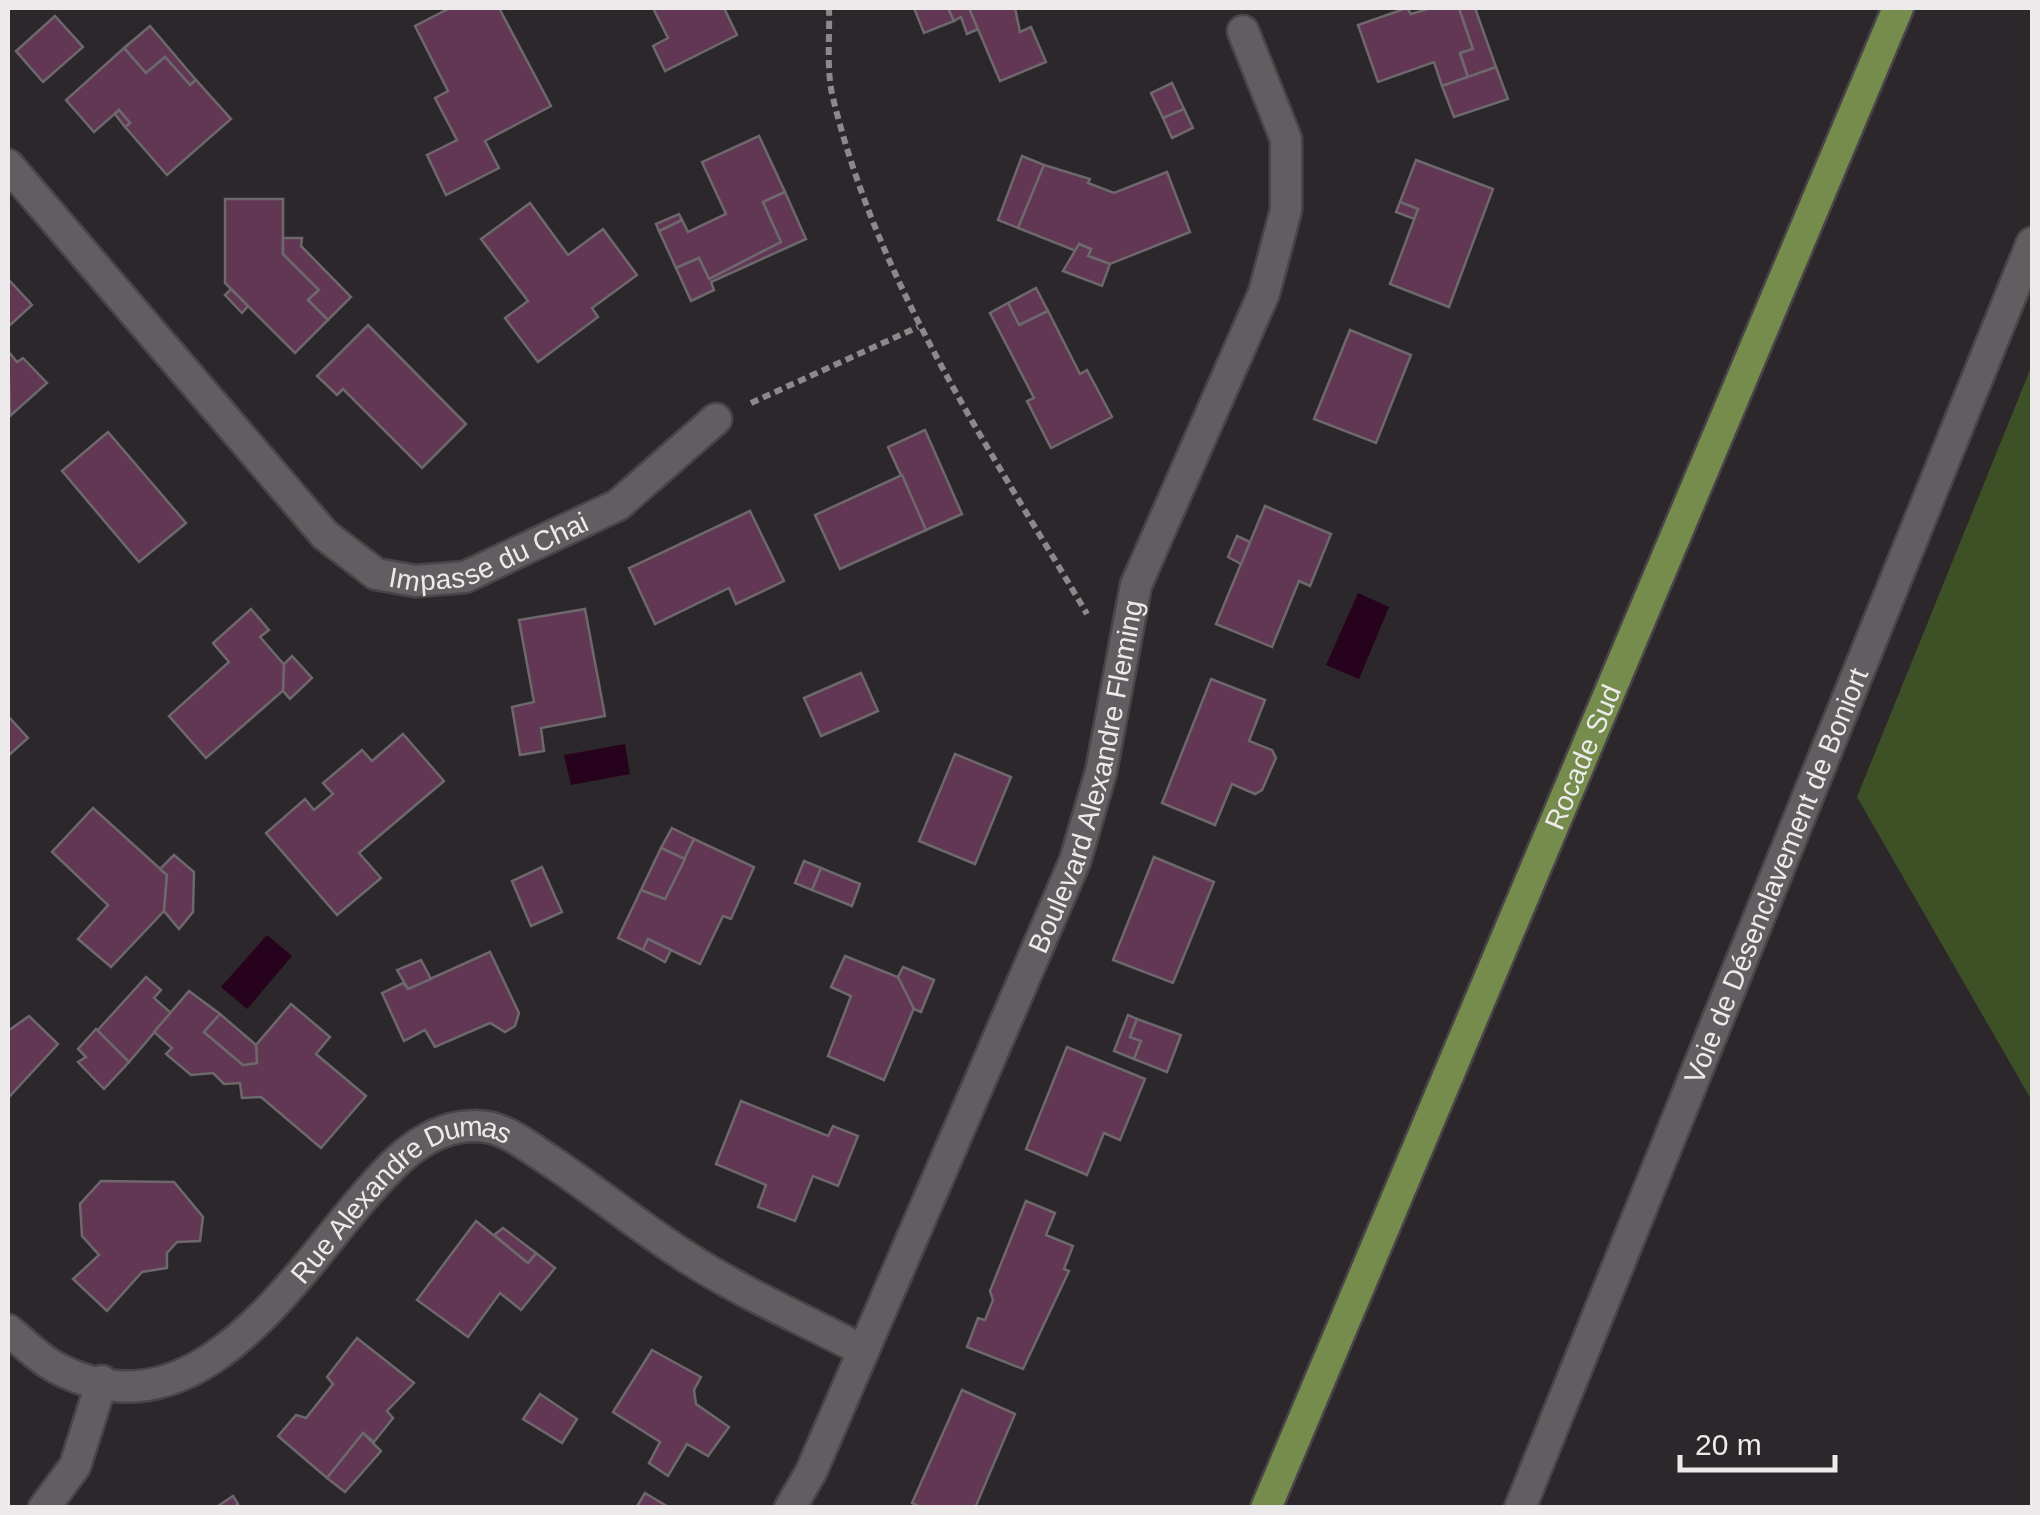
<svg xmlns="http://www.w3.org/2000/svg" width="2040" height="1515" font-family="Arial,sans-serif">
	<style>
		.green { fill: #3e5026 }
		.water { fill: #26021c }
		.building { fill: #623754; stroke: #6d686b; stroke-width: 2.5 }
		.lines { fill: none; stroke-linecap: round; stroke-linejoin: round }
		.minor-casing { stroke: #484447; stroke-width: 35 }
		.major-casing { stroke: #484447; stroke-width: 35 }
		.path { stroke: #8c888b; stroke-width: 6; stroke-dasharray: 8 5; stroke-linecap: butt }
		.minor { stroke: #625d60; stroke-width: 30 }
		.major { stroke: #758c4d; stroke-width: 30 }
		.labels { text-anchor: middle; stroke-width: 9; stroke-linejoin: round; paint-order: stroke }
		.street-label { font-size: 28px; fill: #edeaec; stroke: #2c272a }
	</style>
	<rect width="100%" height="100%" fill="#2c272a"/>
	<path class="green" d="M2032,365V1101L1857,797Z"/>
	<g class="water">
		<path d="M1358,593L1389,607L1359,679L1326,665Z"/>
		<path d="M625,744L630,774L571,785L564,755Z"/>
		<path d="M267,935L292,956L247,1009L221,987Z"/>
	</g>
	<g class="building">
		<path d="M450,8H499L551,106L485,141L499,168L446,195L427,155L457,140L435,98L448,91L415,26Z"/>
		<path d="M653,8H724L737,35L665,71L653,46L668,38Z"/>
		<path d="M914,8H948L954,21L924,33Z"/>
		<path d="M948,8H969L978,29L967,34L961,17L954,21Z"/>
		<path d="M969,8H1015L1020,32L1031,27L1046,62L1000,81Z"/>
		<path d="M1407,8L1411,14L1431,8H1459L1473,49L1460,53L1468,77L1442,86L1434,62L1378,82L1358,25Z"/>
		<path d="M1459,8H1475L1496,67L1468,77L1460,53L1473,49Z"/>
		<path d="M55,16L83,47L43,82L16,51Z"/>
		<path d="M150,26L196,80L190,85L165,57L146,73L124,48Z"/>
		<path d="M124,48L146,73L165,57L190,85L196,80L231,119L167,175L125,127L130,123L119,110L94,132L66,100Z"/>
		<path d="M1496,67L1508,99L1454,117L1442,86Z"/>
		<path d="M1172,83L1184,109L1163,118L1151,93Z"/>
		<path d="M1184,109L1193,128L1172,138L1163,118Z"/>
		<path d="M119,110L130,123L125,127L115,114Z"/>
		<path d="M759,136L785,192L763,202L781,242L709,279L699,258L676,268L659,231L682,220L688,232L726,214L702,162Z"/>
		<path d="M1022,156L1044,165L1018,228L998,220Z"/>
		<path d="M1416,160L1493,189L1449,307L1390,284L1418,209L1400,202Z"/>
		<path d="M1044,165L1090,179L1088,183L1114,193L1167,172L1190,232L1110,264L1088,256L1091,249L1079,244L1076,251L1018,228Z"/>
		<path d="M785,192L806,239L711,282L714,290L691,301L676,268L699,258L709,279L781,242L763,202Z"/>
		<path d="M225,199H283V254L319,290L308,300L328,320L295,353L225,283Z"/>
		<path d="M1400,202L1418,209L1414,219L1396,212Z"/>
		<path d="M530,203L568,255L603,229L637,275L592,308L598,317L538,362L505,318L528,301L481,239Z"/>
		<path d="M679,214L682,220L659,231L656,224Z"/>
		<path d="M283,238H302L301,246L351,297L328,320L308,300L319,290L283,254Z"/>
		<path d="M1079,244L1091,249L1088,256L1110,264L1102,286L1063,271Z"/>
		<path d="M8,279L32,305L8,327Z"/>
		<path d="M1036,288L1048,311L1019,325L1008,303Z"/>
		<path d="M231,289L248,306L242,313L225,295Z"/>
		<path d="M1008,303L1019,325L1048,311L1080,374L1087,370L1112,417L1051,448L1027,401L1034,398L990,313Z"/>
		<path d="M368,325L466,424L422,468L343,389L337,395L317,376Z"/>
		<path d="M1350,330L1411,355L1376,443L1314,419Z"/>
		<path d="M8,351L17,362L23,358L47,383L10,416Z"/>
		<path d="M925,430L962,514L926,530L888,447Z"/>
		<path d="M108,432L186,523L139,562L62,471Z"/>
		<path d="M902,475L926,530L840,569L815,515Z"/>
		<path d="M1265,506L1331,534L1310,586L1299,581L1272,647L1216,624Z"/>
		<path d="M750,511L784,581L736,604L729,588L655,624L629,568Z"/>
		<path d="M1237,536L1250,542L1241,564L1228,557Z"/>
		<path d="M251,609L269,630L260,637L287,668L286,688L206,758L169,716L229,662L213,643Z"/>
		<path d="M585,609L605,716L541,728L544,751L520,755L512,707L534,702L519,620Z"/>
		<path d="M292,656L312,678L290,699L283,691L284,664Z"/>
		<path d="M861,673L878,711L821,736L804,698Z"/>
		<path d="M1211,679L1265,700L1249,741L1272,750L1276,758L1262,790L1255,794L1232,784L1215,825L1162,803Z"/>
		<path d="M8,716L28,738L8,756Z"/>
		<path d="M403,734L444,781L359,853L381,878L337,915L266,833L305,799L314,810L333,794L323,783L362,750L372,761Z"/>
		<path d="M955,754L1011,777L975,864L919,841Z"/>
		<path d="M93,808L167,875L164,911L111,967L78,939L108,905L52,852Z"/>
		<path d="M672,828L694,839L685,859L661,848Z"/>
		<path d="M694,839L754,867L731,919L723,916L700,964L648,939L643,950L618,938L641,890L665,899Z"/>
		<path d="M661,848L685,859L665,899L641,890Z"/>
		<path d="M174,855L194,872L193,912L179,929L164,911L167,875L160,869Z"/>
		<path d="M1154,857L1214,882L1173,983L1113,960Z"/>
		<path d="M804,861L821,868L812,890L795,883Z"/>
		<path d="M542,867L562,912L531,926L512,881Z"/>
		<path d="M821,868L860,884L852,906L812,890Z"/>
		<path d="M648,939L671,950L665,962L643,950Z"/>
		<path d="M490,952L519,1013L515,1026L505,1032L490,1023L435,1047L425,1030L404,1041L382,993L403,983L408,989Z"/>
		<path d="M845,956L900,978L914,1008L884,1080L828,1056L851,996L831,987Z"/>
		<path d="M421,960L431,979L408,989L397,970Z"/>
		<path d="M903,967L934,980L921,1012L914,1009L898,977Z"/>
		<path d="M146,977L161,990L154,998L171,1013L129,1062L97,1031Z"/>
		<path d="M189,991L220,1014L204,1032L243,1065L257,1063L256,1045L291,1004L330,1037L316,1054L366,1096L321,1148L261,1097L242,1098L240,1083L224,1084L213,1073L191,1075L166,1054L172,1048L154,1032Z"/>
		<path d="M220,1014L256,1045L257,1063L243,1065L204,1032Z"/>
		<path d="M1128,1015L1137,1019L1130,1037L1141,1041L1134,1059L1114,1051Z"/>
		<path d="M29,1016L58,1044L8,1098V1031Z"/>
		<path d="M1137,1019L1181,1035L1167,1072L1134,1059L1141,1041L1130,1037Z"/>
		<path d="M96,1029L129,1062L104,1089L78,1062L86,1057L78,1049Z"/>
		<path d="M1067,1047L1145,1079L1120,1140L1104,1133L1087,1175L1026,1149Z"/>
		<path d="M741,1101L828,1136L833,1126L858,1136L838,1186L813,1176L795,1221L758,1207L766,1185L716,1164Z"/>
		<path d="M101,1181L174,1182L203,1217L200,1241L177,1242L167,1253V1268L142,1272L107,1311L73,1279L99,1255L82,1236L80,1204Z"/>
		<path d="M1026,1201L1055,1213L1046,1235L1073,1246L1064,1269L1069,1271L1023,1369L967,1347L978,1318L985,1320L993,1300L990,1291Z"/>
		<path d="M476,1221L528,1263L536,1253L555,1268L521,1310L500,1293L468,1337L417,1300Z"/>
		<path d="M503,1228L536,1253L528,1263L494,1235Z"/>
		<path d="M357,1338L414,1383L387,1411L393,1418L374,1442L363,1433L327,1478L278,1436L296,1415L306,1418L333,1384L327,1377Z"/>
		<path d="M652,1350L701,1377L694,1390L696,1404L729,1427L708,1456L687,1444L668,1476L649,1463L660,1442L613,1412Z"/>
		<path d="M962,1390L1015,1414L975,1508H923L912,1503Z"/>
		<path d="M540,1394L577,1419L562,1443L523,1419Z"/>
		<path d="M363,1433L381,1451L345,1492L327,1478Z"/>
		<path d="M645,1493L670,1508H636Z"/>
		<path d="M233,1496L238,1504L233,1508H215Z"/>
	</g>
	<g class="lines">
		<g class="minor-casing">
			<g id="minor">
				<path id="s1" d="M8,165L325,535L376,574L415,581L465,577L618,505L716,419"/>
				<path id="s2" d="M8,1330C23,1342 38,1358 55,1367C192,1441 286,1288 362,1199C392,1164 427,1124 478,1126C504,1126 531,1149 552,1162C598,1193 641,1228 688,1258C742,1293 805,1320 862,1350"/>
				<path d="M44,1508L75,1466L102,1381"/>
				<path id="s3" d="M790,1508L811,1472L1075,861L1101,772L1136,585L1264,293L1286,210V139L1243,31"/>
				<path id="s4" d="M1520,1508L2032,243"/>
			</g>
		</g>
		<g class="major-casing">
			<g id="major">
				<path id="s5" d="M1266,1508L1898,8"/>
			</g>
		</g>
		<g class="path">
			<path d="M829,8C830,36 826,71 833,98C879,287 990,449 1087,614"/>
			<path d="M751,403L918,327"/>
		</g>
		<use href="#minor" class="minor"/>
		<use href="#major" class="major"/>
	</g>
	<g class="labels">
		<g class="street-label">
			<text dy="10" stroke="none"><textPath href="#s1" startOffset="670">Impasse du Chai</textPath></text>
			<text dy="10" stroke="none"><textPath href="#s5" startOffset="815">Rocade Sud</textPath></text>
			<text dy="10" stroke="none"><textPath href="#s3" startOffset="792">Boulevard Alexandre Fleming</textPath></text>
			<text dy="10" stroke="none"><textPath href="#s4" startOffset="682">Voie de Désenclavement de Boniort</textPath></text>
			<text dy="10" stroke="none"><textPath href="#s2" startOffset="482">Rue Alexandre Dumas</textPath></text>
		</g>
	</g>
	<rect width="2040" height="1515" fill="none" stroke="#edeaec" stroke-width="20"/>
	<path d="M1680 1455v15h155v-15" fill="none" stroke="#edeaec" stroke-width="5"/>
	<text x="1695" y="1455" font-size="30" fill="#edeaec" stroke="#2c272a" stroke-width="8" paint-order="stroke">20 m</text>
</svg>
